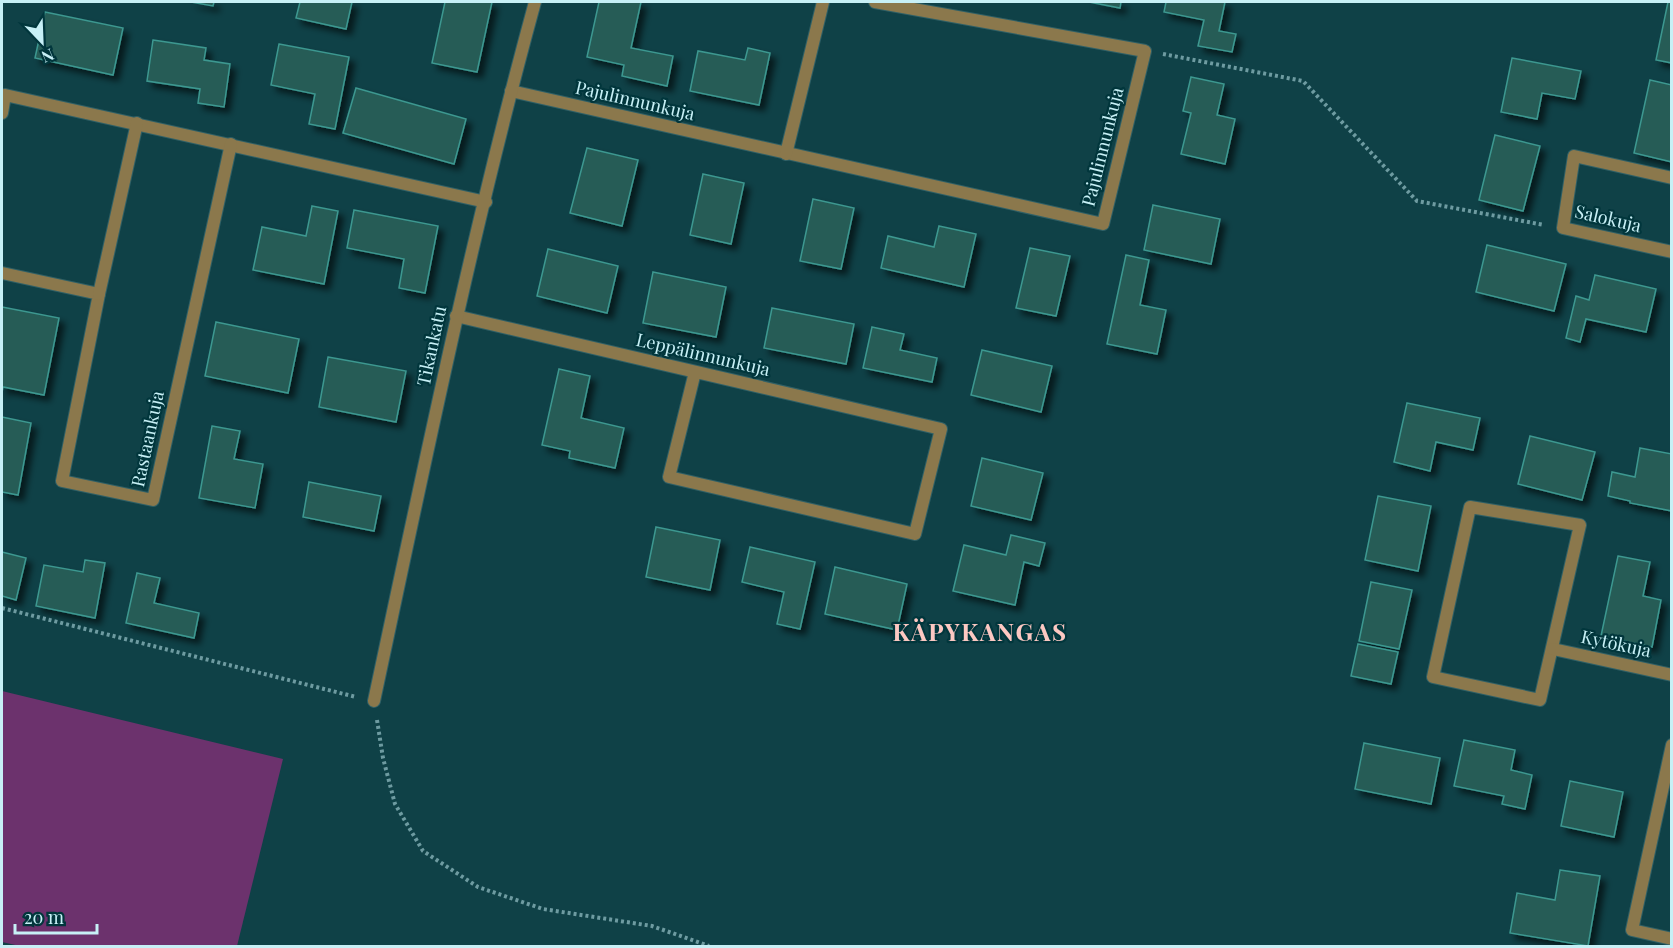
<svg xmlns="http://www.w3.org/2000/svg" width="1673" height="948" font-family="'Playfair Display',serif">
	<style>
		.green { fill: #6c326d }
		.building { fill: #255c57; stroke: #3d9890; stroke-width: 1.5; filter: url(#shadow) }
		.lines { fill: none; stroke-linecap: round; stroke-linejoin: round }
		.street-casing { stroke: #306066; stroke-width: 14 }
		.path { stroke: #6e9ba1; stroke-width: 4; stroke-dasharray: 3 3; stroke-linecap: butt }
		.street { stroke: #8b784c; stroke-width: 12 }
		.labels { text-anchor: middle; stroke-width: 4.5; stroke-linejoin: round; paint-order: stroke }
		.street-label { font-size: 18px; fill: #c7f0f6; stroke: #01363c }
		.district-label { font-size: 24px; font-weight: bold; letter-spacing: 1.5px; fill: #fcc8c2; stroke: #01363c }
	</style>
	<defs>
		<filter id="shadow"><feDropShadow dx="5.5" dy="5.5" stdDeviation="3" flood-color="#0009"/></filter>
	</defs>
	<rect width="100%" height="100%" fill="#0f4147"/>
	<path class="green" d="M2,691L283,759L237,946H20L2,942Z"/>
	<g class="building">
		<path d="M191,2H214L213,6Z"/>
		<path d="M300,2H352L346,29L296,18Z"/>
		<path d="M445,2H492L477,72L432,63Z"/>
		<path d="M599,2H641L631,48L673,56L667,86L622,76L624,65L587,57Z"/>
		<path d="M1089,2H1121L1120,8Z"/>
		<path d="M1166,2H1225L1219,31L1236,34L1232,52L1198,46L1204,20L1164,12Z"/>
		<path d="M1668,2H1672V63L1656,60Z"/>
		<path d="M45,12L123,28L113,75L35,58Z"/>
		<path d="M153,40L206,48L204,60L230,64L224,107L198,103L200,89L147,81Z"/>
		<path d="M279,44L349,57L335,129L309,124L315,94L271,85Z"/>
		<path d="M748,48L770,53L759,105L690,91L698,51L745,60Z"/>
		<path d="M1512,58L1581,71L1575,99L1542,93L1537,119L1501,112Z"/>
		<path d="M1191,77L1224,84L1217,115L1235,119L1225,164L1181,154L1191,113L1183,111Z"/>
		<path d="M1650,80L1672,85V162L1634,153Z"/>
		<path d="M356,88L466,119L454,164L343,133Z"/>
		<path d="M1495,135L1540,146L1523,211L1479,200Z"/>
		<path d="M587,148L638,160L622,226L570,213Z"/>
		<path d="M703,174L744,183L731,244L690,235Z"/>
		<path d="M813,199L854,208L841,269L800,261Z"/>
		<path d="M1153,205L1220,219L1211,264L1144,250Z"/>
		<path d="M312,206L338,211L324,284L253,270L262,227L306,236Z"/>
		<path d="M354,210L438,226L425,293L399,288L404,259L347,248Z"/>
		<path d="M939,226L976,234L964,287L881,268L888,236L934,247Z"/>
		<path d="M1487,245L1566,264L1554,311L1476,292Z"/>
		<path d="M1030,248L1070,256L1056,316L1016,308Z"/>
		<path d="M548,249L618,266L607,313L537,296Z"/>
		<path d="M1126,255L1149,260L1140,305L1166,310L1157,354L1107,344Z"/>
		<path d="M653,272L726,287L716,337L643,323Z"/>
		<path d="M1595,275L1656,289L1646,332L1586,319L1580,342L1566,338L1576,296L1589,300Z"/>
		<path d="M2,307L59,318L44,395L3,387L2,392Z"/>
		<path d="M772,308L854,324L846,364L764,348Z"/>
		<path d="M216,322L299,339L288,393L205,376Z"/>
		<path d="M872,327L904,334L900,350L937,358L932,382L863,368Z"/>
		<path d="M982,350L1052,366L1041,412L971,395Z"/>
		<path d="M328,357L406,371L396,422L319,407Z"/>
		<path d="M559,369L590,376L581,418L624,428L615,468L569,458L570,451L542,445Z"/>
		<path d="M1407,403L1480,418L1473,450L1436,442L1430,471L1394,462Z"/>
		<path d="M2,417L31,423L18,495L2,492Z"/>
		<path d="M212,426L240,431L234,459L263,464L255,508L199,498Z"/>
		<path d="M1530,436L1595,452L1582,500L1518,484Z"/>
		<path d="M1640,448L1672,454V511L1630,503V501L1608,496L1612,472L1635,477Z"/>
		<path d="M982,458L1043,473L1031,520L971,506Z"/>
		<path d="M309,482L381,496L374,531L303,517Z"/>
		<path d="M1378,496L1431,506L1418,571L1365,560Z"/>
		<path d="M656,527L720,540L710,590L646,577Z"/>
		<path d="M1011,535L1045,543L1039,566L1024,562L1015,605L953,591L964,545L1006,555Z"/>
		<path d="M750,547L815,562L800,629L777,624L784,592L742,582Z"/>
		<path d="M2,552L26,558L16,600L2,596Z"/>
		<path d="M1618,556L1650,562L1643,596L1661,600L1652,647L1601,636Z"/>
		<path d="M85,560L105,563L95,618L36,606L44,565L83,572Z"/>
		<path d="M835,567L907,584L897,630L825,614Z"/>
		<path d="M137,573L160,578L154,603L199,613L194,638L126,623Z"/>
		<path d="M1371,582L1412,590L1399,649L1359,641Z"/>
		<path d="M1358,644L1398,652L1391,684L1351,676Z"/>
		<path d="M1464,740L1515,750L1511,770L1532,775L1525,809L1502,804L1504,796L1454,786Z"/>
		<path d="M1364,743L1440,758L1431,804L1355,789Z"/>
		<path d="M1570,781L1623,792L1614,837L1561,826Z"/>
		<path d="M1560,870L1600,876L1588,946L1510,933L1517,893L1555,900Z"/>
	</g>
	<g class="lines">
		<g class="street-casing">
			<g id="street">
				<path d="M511,91L1103,224L1145,51L875,2"/>
				<path d="M2,113L5,95L486,202"/>
				<path d="M786,154L823,2"/>
				<path d="M1672,178L1574,156L1563,228L1672,252"/>
				<path d="M2,273L99,294L62,481L153,500L231,144"/>
				<path d="M99,294L137,123"/>
				<path d="M456,316L941,429L915,534L669,477L695,372"/>
				<path d="M1470,507L1580,525L1540,700L1433,677Z"/>
				<path d="M1553,649L1672,675"/>
				<path d="M374,701C424,467 472,232 535,2"/>
				<path d="M1672,745L1632,930L1672,939"/>
			</g>
		</g>
		<g class="path">
			<path d="M1163,54L1303,81L1417,201L1544,225"/>
			<path d="M2,608L356,697"/>
			<path d="M377,720L383,758L395,804L423,851L478,887L543,909L652,926L709,946"/>
		</g>
		<use href="#street" class="street"/>
	</g>
	<g class="labels">
		<g class="street-label">
			<text transform="translate(635 101) rotate(13)" y="6">Pajulinnunkuja</text>
			<text transform="translate(1103 147) rotate(-76)" y="6">Pajulinnunkuja</text>
			<text transform="translate(1608 219) rotate(13)" y="6">Salokuja</text>
			<text transform="translate(432 346) rotate(-78)" y="6">Tikankatu</text>
			<text transform="translate(703 355) rotate(13)" y="6">Leppälinnunkuja</text>
			<text transform="translate(148 439) rotate(-78)" y="6">Rastaankuja</text>
			<text transform="translate(1616 644) rotate(12)" y="6">Kytökuja</text>
		</g>
		<g class="district-label">
			<text x="980" y="641">KÄPYKANGAS</text>
		</g>
	</g>
	<rect width="1673" height="948" fill="none" stroke="#c7f0f6" stroke-width="6"/>
	<g transform="translate(42 42) rotate(157)" stroke="#01363c" stroke-width="4.5" paint-order="stroke">
	<path d="M0-4.5L10 22L0 15L-10 22Z" fill="#c7f0f6"/>
	<text y="-9" font-size="16" font-weight="bold" text-anchor="middle" fill="#c7f0f6">N</text>
	</g>
	<path d="M15 924v9h82v-9" fill="none" stroke="#c7f0f6" stroke-width="3"/>
	<text x="24" y="924" font-size="18" fill="#c7f0f6" stroke="#01363c" stroke-width="4.5" paint-order="stroke">20 m</text>
</svg>
